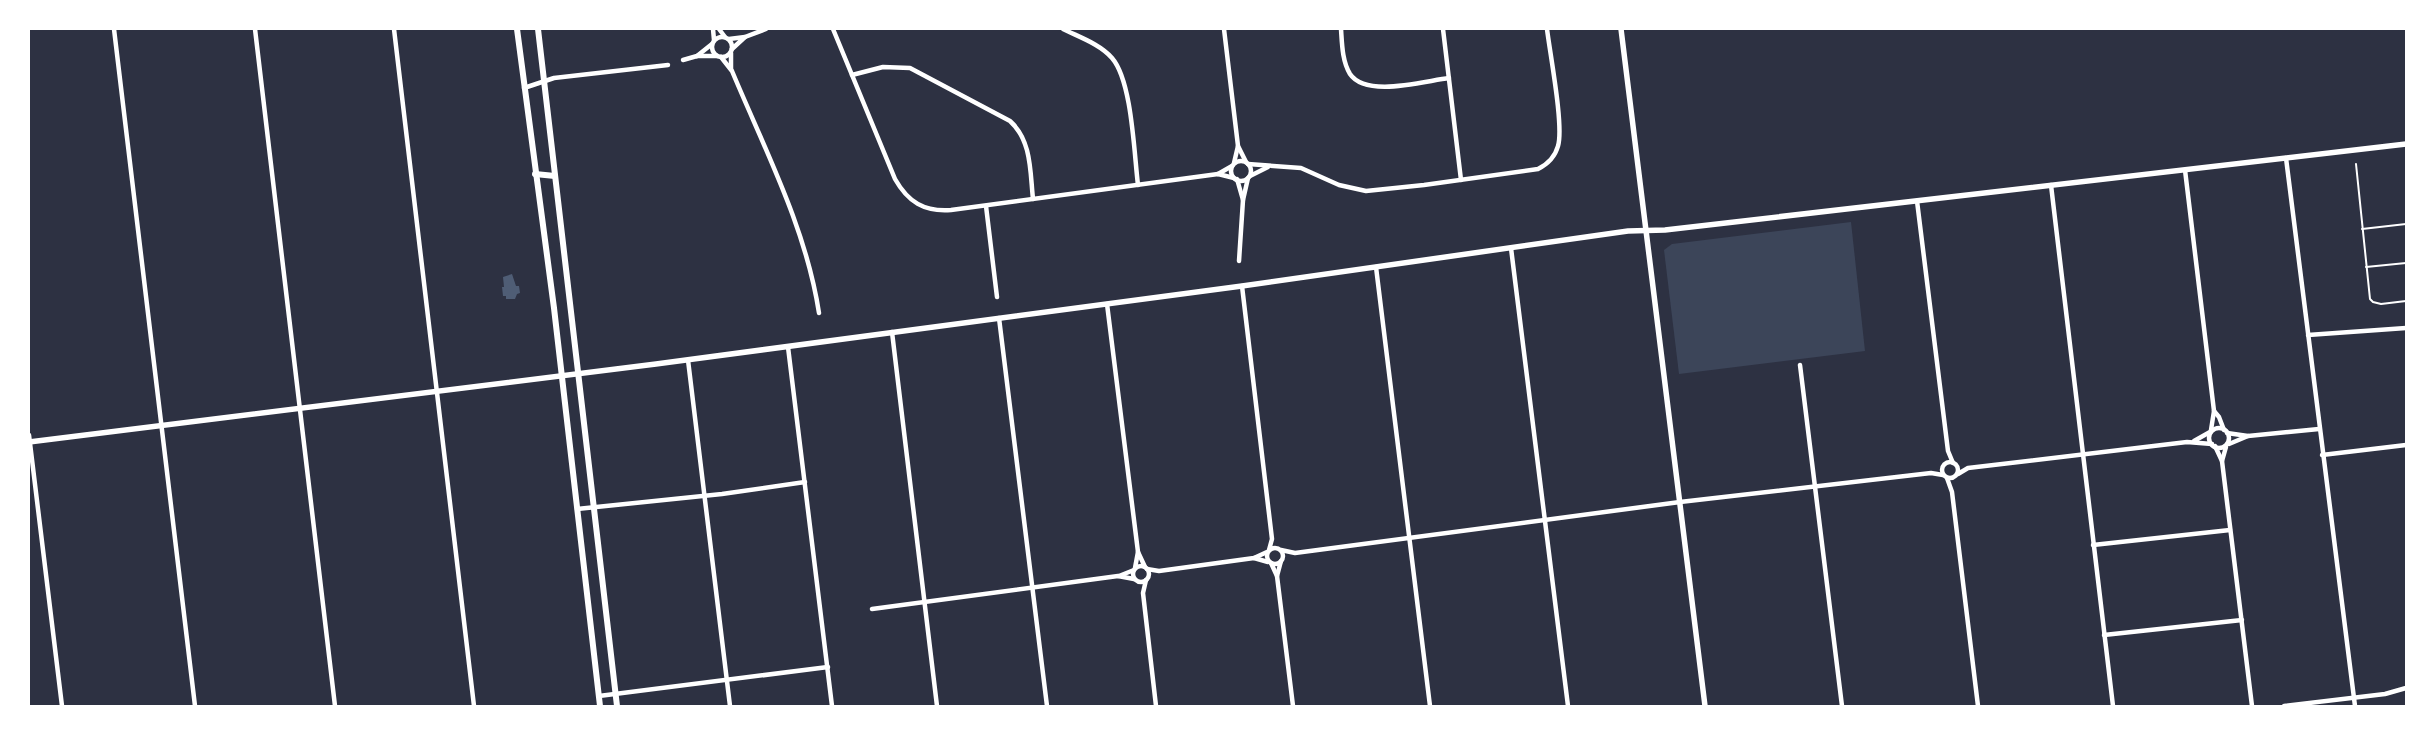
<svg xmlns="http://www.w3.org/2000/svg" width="2435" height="735" font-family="Merriweather,serif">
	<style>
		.green { fill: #3c4559 }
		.water { fill: #4f5d75 }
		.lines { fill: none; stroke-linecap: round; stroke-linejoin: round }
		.service { stroke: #fff; stroke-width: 2 }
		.minor { stroke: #fff; stroke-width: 4.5 }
		.tertiary { stroke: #fff; stroke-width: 5.5 }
		.secondary { stroke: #fff; stroke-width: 6 }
	</style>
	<rect width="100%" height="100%" fill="#2d3142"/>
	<path class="green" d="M1851,222L1865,351L1679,374L1664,250L1672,244Z"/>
	<path class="water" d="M512,274L516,286H519L520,293L517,294L515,299H506V296H503L502,287H504L503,277Z"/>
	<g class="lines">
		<g class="service">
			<path d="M2356,164L2370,299L2373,302L2381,304L2406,301"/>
			<path d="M2362,229L2406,224"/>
			<path d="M2366,267L2406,263"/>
		</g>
		<g class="minor">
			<path d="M114,29L195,706"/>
			<path d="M255,29L335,706"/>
			<path d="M394,29L474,706"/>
			<path d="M713,29L714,40"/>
			<path d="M719,29L725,37"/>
			<path d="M833,29L895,179C908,202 924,212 951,210L1218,174L1234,178"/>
			<path d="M1063,29C1079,37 1100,44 1112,58C1132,81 1134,153 1138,185"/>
			<path d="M1224,29L1238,146L1246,162"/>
			<path d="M1341,29C1342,43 1342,61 1350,74C1366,98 1424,81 1449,78"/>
			<path d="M1443,29L1461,180"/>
			<circle cx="722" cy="47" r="10"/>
			<path d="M729,39L745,37"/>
			<path d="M732,49L745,37L766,29"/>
			<path d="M731,53V69"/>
			<path d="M697,56L712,44"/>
			<path d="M721,57L732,71C765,150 806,228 819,313"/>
			<path d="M683,60L697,56H717"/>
			<path d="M852,75L883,67L910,68L1010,121C1032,141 1030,172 1033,199"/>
			<path d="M524,88L554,78L668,65"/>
			<path d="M2286,158L2355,706"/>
			<circle cx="1241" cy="171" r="10"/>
			<path d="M1234,163L1238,146"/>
			<path d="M1248,164L1301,168L1339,185L1366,191L1424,185L1538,169C1548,164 1555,157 1558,146C1564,126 1550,54 1547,29"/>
			<path d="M2185,170L2214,411L2211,430"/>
			<path d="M1218,174L1232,166"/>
			<path d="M1250,176L1268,167"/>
			<path d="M1237,179L1243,200"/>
			<path d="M2051,185L2113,706"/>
			<path d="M1917,201L1948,451L1953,463"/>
			<path d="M986,206L997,297"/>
			<path d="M1511,248L1568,706"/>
			<path d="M1239,261L1243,200L1248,178"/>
			<path d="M1376,267L1430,706"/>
			<path d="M1242,286L1272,539L1269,550"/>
			<path d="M1107,304L1138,552L1135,568"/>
			<path d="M999,318L1047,706"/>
			<path d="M892,332L937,706"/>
			<path d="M2308,335L2406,328"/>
			<path d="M788,347L832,706"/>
			<path d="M688,360L730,706"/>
			<path d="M1800,365L1842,706"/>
			<path d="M2214,411L2219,417L2224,430"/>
			<circle cx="2219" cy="438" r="10"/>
			<path d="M2227,433L2248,436L2319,429"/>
			<path d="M29,435L62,706"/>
			<path d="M2194,441L2210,432"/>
			<path d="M2229,444L2248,436"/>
			<path d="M2215,446L2222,461L2252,706"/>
			<path d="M2322,455L2406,445"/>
			<path d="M2222,461L2226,447"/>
			<circle cx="1950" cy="470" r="8"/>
			<path d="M1958,474L1968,468L2187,442L2212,444"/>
			<path d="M1947,478L1952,492L1978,706"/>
			<path d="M577,509L722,494L805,482"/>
			<path d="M2093,545L2230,530"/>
			<circle cx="1275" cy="556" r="8"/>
			<path d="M1281,550L1295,553L1680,502L1931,473L1943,475"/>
			<path d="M1138,552L1145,567"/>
			<path d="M1254,558L1268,562"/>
			<path d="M1271,563L1277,576L1293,706"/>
			<circle cx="1141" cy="574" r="8"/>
			<path d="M1147,569L1159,571L1254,558L1267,552"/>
			<path d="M1119,576L1134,570"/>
			<path d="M1277,576L1281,561"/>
			<path d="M1146,580L1143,593L1156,706"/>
			<path d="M872,609L1118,576L1134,579"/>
			<path d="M2104,635L2242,620"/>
			<path d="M599,696L828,667"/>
			<path d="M2284,706L2385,694L2406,688"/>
		</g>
		<g class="tertiary">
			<path d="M1621,29L1705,706"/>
			<path d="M29,442L656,364L1242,286L1628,231L1665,230L2406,144"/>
		</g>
		<g class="secondary">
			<path d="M517,29L554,308L600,706"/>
			<path d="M538,29L617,706"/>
			<path d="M535,174L555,176"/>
		</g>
	</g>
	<rect width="2435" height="735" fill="none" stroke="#ffffff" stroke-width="60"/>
</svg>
